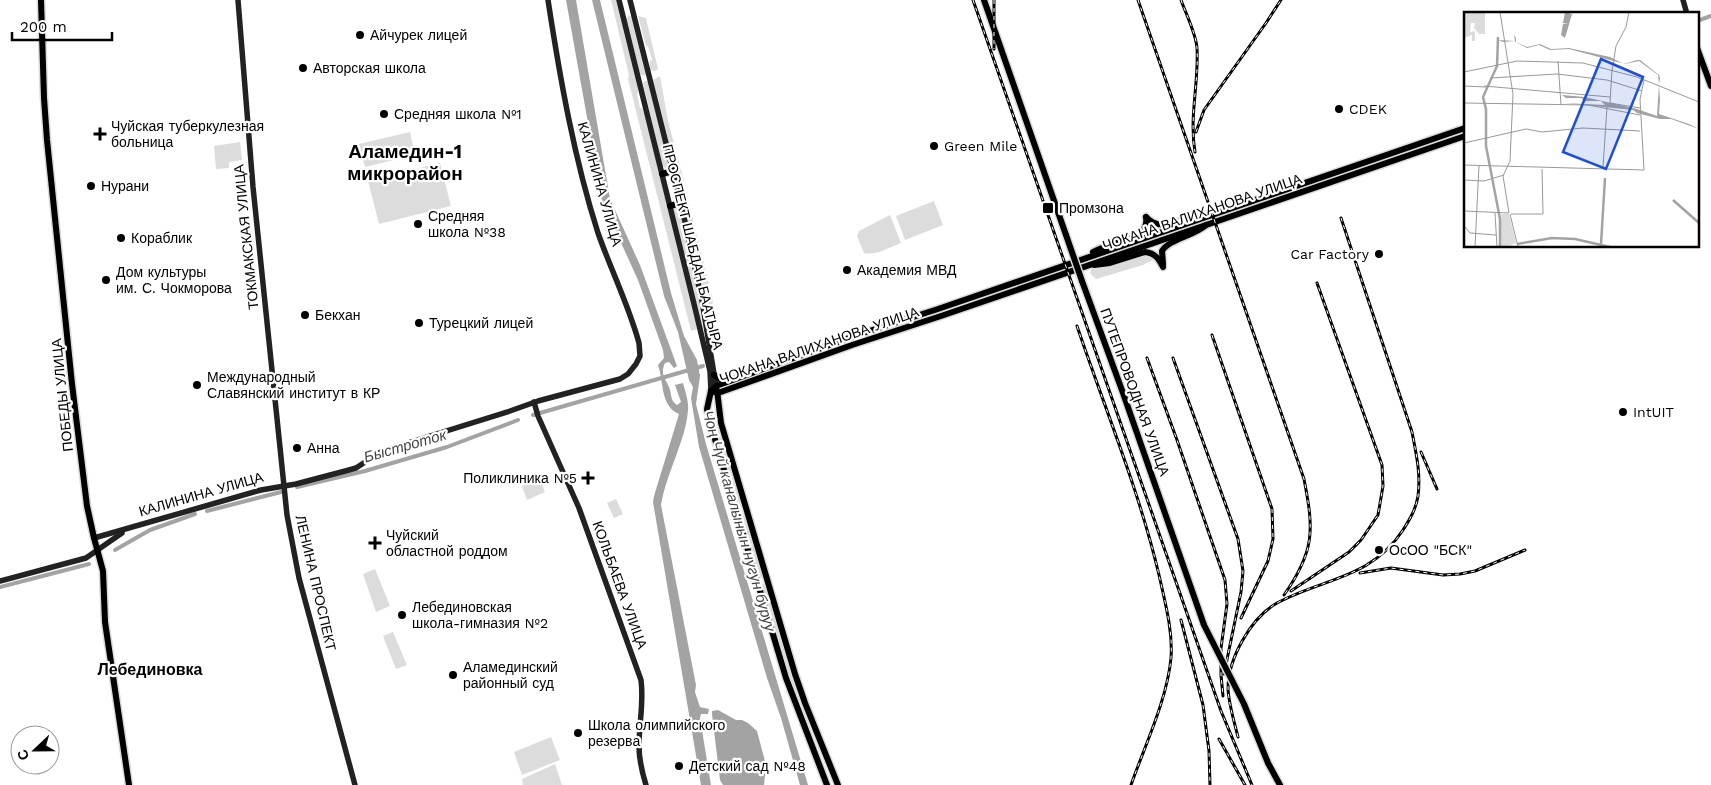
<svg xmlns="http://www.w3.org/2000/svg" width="1711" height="785" font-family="'Work Sans',sans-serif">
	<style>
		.green { fill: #dcdcdc }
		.water { fill: #a3a3a3 }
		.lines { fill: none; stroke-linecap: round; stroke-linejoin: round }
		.canal { stroke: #a3a3a3; stroke-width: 4 }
		.primary-casing { stroke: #dbdbdb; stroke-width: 9 }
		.secondary { stroke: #222; stroke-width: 5.5 }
		.primary { stroke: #000; stroke-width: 6 }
		.rail-casing { stroke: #000; stroke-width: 3 }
		.rail { stroke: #fff; stroke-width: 1; stroke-dasharray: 4; stroke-linecap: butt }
		.primary-bridge-casing { stroke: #dbdbdb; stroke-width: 9; stroke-linecap: butt }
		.primary-bridge { stroke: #000; stroke-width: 6 }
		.poi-dot { fill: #000; stroke: #fff; stroke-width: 2 }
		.labels { text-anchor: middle; stroke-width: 4.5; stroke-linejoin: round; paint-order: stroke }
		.poi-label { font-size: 14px; fill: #000; stroke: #fff; text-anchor: start }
		.street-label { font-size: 14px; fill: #000; stroke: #fff }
		.water-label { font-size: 15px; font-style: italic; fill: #444; stroke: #fff }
		.quarter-label { font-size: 16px; font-weight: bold; fill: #000; stroke: #fff }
		.district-label { font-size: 19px; font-weight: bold; fill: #000; stroke: #fff }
		.inset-river { fill: none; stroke: #a3a3a3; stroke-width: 2.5 }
		.inset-road { fill: none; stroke: #999; stroke-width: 1 }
		.view { fill: #1d4ed8; fill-opacity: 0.15; stroke: #1d4ed8; stroke-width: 2.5 }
		.inset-edge { fill: none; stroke: #000; stroke-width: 2.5 }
	</style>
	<rect width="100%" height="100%" fill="#fff"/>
	<g class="green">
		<path d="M611,0H617L638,84V93L637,94L640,108H642L645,114L697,329L691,331L628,79L629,75Z"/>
		<path d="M629,15L632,17L646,74L645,76L640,74L626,19Z"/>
		<path d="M638,16L646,18L658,69L655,71L650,70V61L652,60L648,46H646Z"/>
		<path d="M660,76L668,121L684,181H681L677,176L653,80Z"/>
		<path d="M645,81H649L669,165L665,168L662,165L643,83Z"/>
		<path d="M410,132L415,155L365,167L359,144Z"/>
		<path d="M240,142L242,160L229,162V168L216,169L214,146Z"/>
		<path d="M440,163L451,206L379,224L368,181Z"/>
		<path d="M683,190L686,191L713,300L712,306H709L705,300L681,195Z"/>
		<path d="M934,201L943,225L905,240L896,216Z"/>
		<path d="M676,207L680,209L696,283L704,335L673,210Z"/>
		<path d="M890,215L901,243C890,247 876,256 864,253L857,236L859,231Z"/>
		<path d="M1146,254L1155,259L1143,265L1096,279L1090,273L1092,268L1106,266Z"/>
		<path d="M716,427H719L742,504L741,505L737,503L715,430Z"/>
		<path d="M540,479L545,492L527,500L522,486Z"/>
		<path d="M616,499L623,514L614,518L607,503Z"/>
		<path d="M744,515L746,516L764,576L762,577L759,576L742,518Z"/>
		<path d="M375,569L390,606L376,612L363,574Z"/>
		<path d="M763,584H765L798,691L796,693L793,691L762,586Z"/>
		<path d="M393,632L407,665L396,669L383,636Z"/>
		<path d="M551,737L560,760L522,775L514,752Z"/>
		<path d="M555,764L562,785H523L522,779Z"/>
	</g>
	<g class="water">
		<path d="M566,0H576L610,199L640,265L677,366L674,368L669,362L665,363C660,374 665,378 669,387C672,394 670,401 677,405L681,402L675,385L683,383C685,391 689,401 688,410C686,440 666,474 661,505L696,685L695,692L700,707L709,709L708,714H701L700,718L711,785H701L653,502L654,496L679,414C660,406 664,382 658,365L664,358L663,350L638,280L602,201Z"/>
		<path d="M592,0H600L671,293L684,336L697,360L700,376L696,404L706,444L808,785H800L781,718L767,678L699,447L691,398L693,387L689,380L678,332L664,296Z"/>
		<path d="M718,710L736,720H742L748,723L757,731L766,765L764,785H723L720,780L712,714V711Z"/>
	</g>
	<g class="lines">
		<g class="canal">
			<path d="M1697,21L1711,16"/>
			<path d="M533,415L703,366"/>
			<path d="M297,487L365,471L447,447L518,420"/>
			<path d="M207,511L281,492"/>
			<path d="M115,550L150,530L195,514"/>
			<path d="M0,587L89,564"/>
		</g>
		<g class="primary-casing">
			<g id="primary">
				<path d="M41,0L44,98L47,140L72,384L87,506L94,538L103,571L105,622L129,785"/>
				<path d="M984,0L1066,235"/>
				<path d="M1697,48L1711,86"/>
				<path d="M662,174L673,171"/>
				<path d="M670,206L681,203"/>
				<path d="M1146,217C1162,234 1179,218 1199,217"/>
				<path d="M1093,252C1107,244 1131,240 1141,232C1146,228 1147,223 1146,217"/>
				<path d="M1163,264L1162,251C1169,239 1194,236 1206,225"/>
				<path d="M1094,265L1110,263L1145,252C1155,253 1159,259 1163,267"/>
				<path d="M1082,281L1123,393L1204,625"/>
				<path d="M714,375L720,379L729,380"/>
				<path d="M717,390L721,423L795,674L805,703L838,785"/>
				<path d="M711,391L716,386L860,334L938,309L1465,128"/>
				<path d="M711,391L718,393L852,345L941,316L1465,136"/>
				<path d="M711,391L707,409L711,426L786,678L827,785"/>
				<path d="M1244,704L1268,763L1280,785"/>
			</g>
		</g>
		<g class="secondary">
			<path d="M238,0L253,187L287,515L299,578L355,785"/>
			<path d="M619,0L694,304L710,371L711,391"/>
			<path d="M630,0L681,203L702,301L716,386"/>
			<path d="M1683,0L1687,14"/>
			<path d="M534,402L538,416L579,508L641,680C644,702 639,724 639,746C639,760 642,772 646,785"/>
			<path d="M94,538L261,490L296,484L349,470L356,468L382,451L510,411L538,401L620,379L628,374L636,364L640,356L639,343C629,306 611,270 598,233C574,158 560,78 548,0"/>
			<path d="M0,581L86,558L122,533"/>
		</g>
		<use href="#primary" class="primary"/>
		<g class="rail-casing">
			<g id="rail">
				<path d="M973,0L1221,711L1252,785"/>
				<path d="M994,0V49"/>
				<path d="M1138,0L1304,479C1314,530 1315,551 1284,595"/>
				<path d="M1181,0C1186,14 1196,34 1197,48C1199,83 1189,117 1195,152"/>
				<path d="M1196,132L1204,110L1266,23L1281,0"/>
				<path d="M1077,326C1105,409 1139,490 1159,575C1165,602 1173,631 1171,658C1167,700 1145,745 1131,785"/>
				<path d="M1212,335L1272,509L1273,539L1268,561L1241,618"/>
				<path d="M1147,358L1177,440L1225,580L1227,604L1221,648V675L1223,696"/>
				<path d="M1173,358L1238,539L1243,571L1241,592L1224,674"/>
				<path d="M1421,452L1437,489"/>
				<path d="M1360,573L1391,568L1443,575L1460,574L1475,571L1525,550"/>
				<path d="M1291,591L1349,552L1361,540L1378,515L1383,486L1382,465L1317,283"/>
				<path d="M1181,620L1203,705L1209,751L1210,785"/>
				<path d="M1238,737C1234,721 1229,705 1228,689C1228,658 1251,618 1277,603C1323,578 1371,579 1403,530C1410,519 1416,509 1418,496C1421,473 1416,453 1412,432L1341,218"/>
				<path d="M1219,739L1245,785"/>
			</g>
		</g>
		<use href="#rail" class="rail"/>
		<g class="primary-bridge-casing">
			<g id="primary-bridge">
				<path d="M1066,235L1082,281"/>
				<path d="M1204,625L1244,704"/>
			</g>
		</g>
		<use href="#primary-bridge" class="primary-bridge"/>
	</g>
	<g class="poi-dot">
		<circle cx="360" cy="35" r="5"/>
		<circle cx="303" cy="68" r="5"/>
		<circle cx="1339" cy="109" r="5"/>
		<circle cx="384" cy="114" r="5"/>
		<path d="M97.5 126.5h5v5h5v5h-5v5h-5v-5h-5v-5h5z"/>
		<circle cx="934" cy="146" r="5"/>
		<circle cx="91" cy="186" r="5"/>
		<rect x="1042" y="202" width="12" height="12" rx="2.5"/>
		<circle cx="418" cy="224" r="5"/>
		<circle cx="121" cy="238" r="5"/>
		<circle cx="1379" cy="254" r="5"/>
		<circle cx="847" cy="270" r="5"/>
		<circle cx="106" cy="280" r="5"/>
		<circle cx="305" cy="315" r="5"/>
		<circle cx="419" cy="323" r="5"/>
		<circle cx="197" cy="385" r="5"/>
		<circle cx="1623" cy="412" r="5"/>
		<circle cx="297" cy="448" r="5"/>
		<path d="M585.5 470.5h5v5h5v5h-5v5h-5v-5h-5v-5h5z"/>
		<path d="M372.5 535.5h5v5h5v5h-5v5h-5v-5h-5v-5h5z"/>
		<circle cx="1379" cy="550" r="5"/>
		<circle cx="402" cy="615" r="5"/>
		<circle cx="453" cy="675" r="5"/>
		<circle cx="578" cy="733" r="5"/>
		<circle cx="679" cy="766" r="5"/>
	</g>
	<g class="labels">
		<g class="poi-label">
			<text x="370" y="40">Айчурек лицей</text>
			<text x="313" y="73">Авторская школа</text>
			<text x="1349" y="114">CDEK</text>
			<text x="394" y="119">Средняя школа №1</text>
			<text x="111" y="131">Чуйская туберкулезная<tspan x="111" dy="16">больница</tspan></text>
			<text x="944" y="151">Green Mile</text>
			<text x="101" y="191">Нурани</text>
			<text x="1059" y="213">Промзона</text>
			<text x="428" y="221">Средняя<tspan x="428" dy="16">школа №38</tspan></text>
			<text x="131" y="243">Кораблик</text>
			<text x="1369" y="259" text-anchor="end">Car Factory</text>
			<text x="857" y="275">Академия МВД</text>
			<text x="116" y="277">Дом культуры<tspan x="116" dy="16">им. С. Чокморова</tspan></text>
			<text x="315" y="320">Бекхан</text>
			<text x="429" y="328">Турецкий лицей</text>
			<text x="207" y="382">Международный<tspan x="207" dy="16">Славянский институт в КР</tspan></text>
			<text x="1633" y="417">IntUIT</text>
			<text x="307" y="453">Анна</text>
			<text x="577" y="483" text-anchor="end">Поликлиника №5</text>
			<text x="386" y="540">Чуйский<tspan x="386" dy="16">областной роддом</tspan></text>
			<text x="1389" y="555">ОсОО "БСК"</text>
			<text x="412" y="612">Лебединовская<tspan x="412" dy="16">школа-гимназия №2</tspan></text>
			<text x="463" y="672">Аламединский<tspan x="463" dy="16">районный суд</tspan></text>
			<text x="588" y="730">Школа олимпийского<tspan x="588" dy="16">резерва</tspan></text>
			<text x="689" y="771">Детский сад №48</text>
		</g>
		<g class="street-label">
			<text transform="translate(600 184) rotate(74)" y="5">КАЛИНИНА УЛИЦА</text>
			<text transform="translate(1202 212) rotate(-19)" y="5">ЧОКАНА ВАЛИХАНОВА УЛИЦА</text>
			<text transform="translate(246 237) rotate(-96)" y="5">ТОКМАКСКАЯ УЛИЦА</text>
			<text transform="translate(693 247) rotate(76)" y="5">ПРОСПЕКТ ШАБДАН БААТЫРА</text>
			<text transform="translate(819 345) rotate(-19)" y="5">ЧОКАНА ВАЛИХАНОВА УЛИЦА</text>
			<text transform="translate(1135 392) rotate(70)" y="5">ПУТЕПРОВОДНАЯ УЛИЦА</text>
			<text transform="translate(62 395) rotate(-96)" y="5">ПОБЕДЫ УЛИЦА</text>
			<text transform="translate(201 494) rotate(-16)" y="5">КАЛИНИНА УЛИЦА</text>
			<text transform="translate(316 583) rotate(77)" y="5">ЛЕНИНА ПРОСПЕКТ</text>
			<text transform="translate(620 585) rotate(70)" y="5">КОЛЬБАЕВА УЛИЦА</text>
		</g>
		<g class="water-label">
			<text transform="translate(405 446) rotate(-16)" y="5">Быстроток</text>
			<text transform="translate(739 521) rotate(74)" y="5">Чоң Чүй каналынын нугун буруу</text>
		</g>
		<g class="quarter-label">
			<text x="150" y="675">Лебединовка</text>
		</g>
		<g class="district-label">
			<text x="405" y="158">Аламедин-1<tspan x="405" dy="22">микрорайон</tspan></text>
		</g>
	</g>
	<g transform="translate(1464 12)">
		<rect width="235" height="235" fill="#fff"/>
		<path d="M0,0H21V22H15L10,16L11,11H7L6,20L11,19V29H8V23L0,26ZM37,202H45L52,231L43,235H37Z" fill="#dcdcdc"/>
		<path d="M101,0L108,2L101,26L97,23L99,12H104L99,11ZM50,23L52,26V30L63,35L76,32L87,37L105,36L146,45L160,52L173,48H176L195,63L196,66L195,72L194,63L175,49L161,52L105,37L86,38L75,33L63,36L50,29L39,30L34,28L51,29ZM195,73L196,88L195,102L225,112L235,117L207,107H196L173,101L169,98L100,91L141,93L137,89H121L117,86H102L98,83L121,85L173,97L193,104Z" fill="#a3a3a3"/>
		<path class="inset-river" d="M34,25L33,54L19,85L22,97V134L36,207V235M209,188L235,211M53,232L88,226L111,227L146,235M137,232L141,166"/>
		<path class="inset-road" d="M36,0L49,82L46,149L39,164L45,201M94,49L97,93M148,58L146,91L176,96M148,59L152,34L162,15L165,0M0,60L53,49L119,51L173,65L235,90M26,66L93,62L143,68L178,79M0,71V100M0,74L22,75M20,74L146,85M0,91L124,93L176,103M0,131L62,117L78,120L119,116L176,119M0,153L180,158L176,87L180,68M139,155L143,95M0,168L20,169L40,163M0,199L45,201M31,201L33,235M46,202L54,235M47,202H79L78,157M0,214L6,221L32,223M11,235L15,153"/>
		<path class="view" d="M137,47L179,65L142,157L99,140Z"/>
		<rect width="235" height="235" class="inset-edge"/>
	</g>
	<g transform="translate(35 750) rotate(248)"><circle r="24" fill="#ffffff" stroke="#999999"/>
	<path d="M0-4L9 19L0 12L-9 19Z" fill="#000000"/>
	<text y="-8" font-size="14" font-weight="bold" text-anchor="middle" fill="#000000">С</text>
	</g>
	<path d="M12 32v8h100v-8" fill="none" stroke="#000000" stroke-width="2.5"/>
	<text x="20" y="32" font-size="15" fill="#000000" stroke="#ffffff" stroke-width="4" paint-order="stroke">200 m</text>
</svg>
